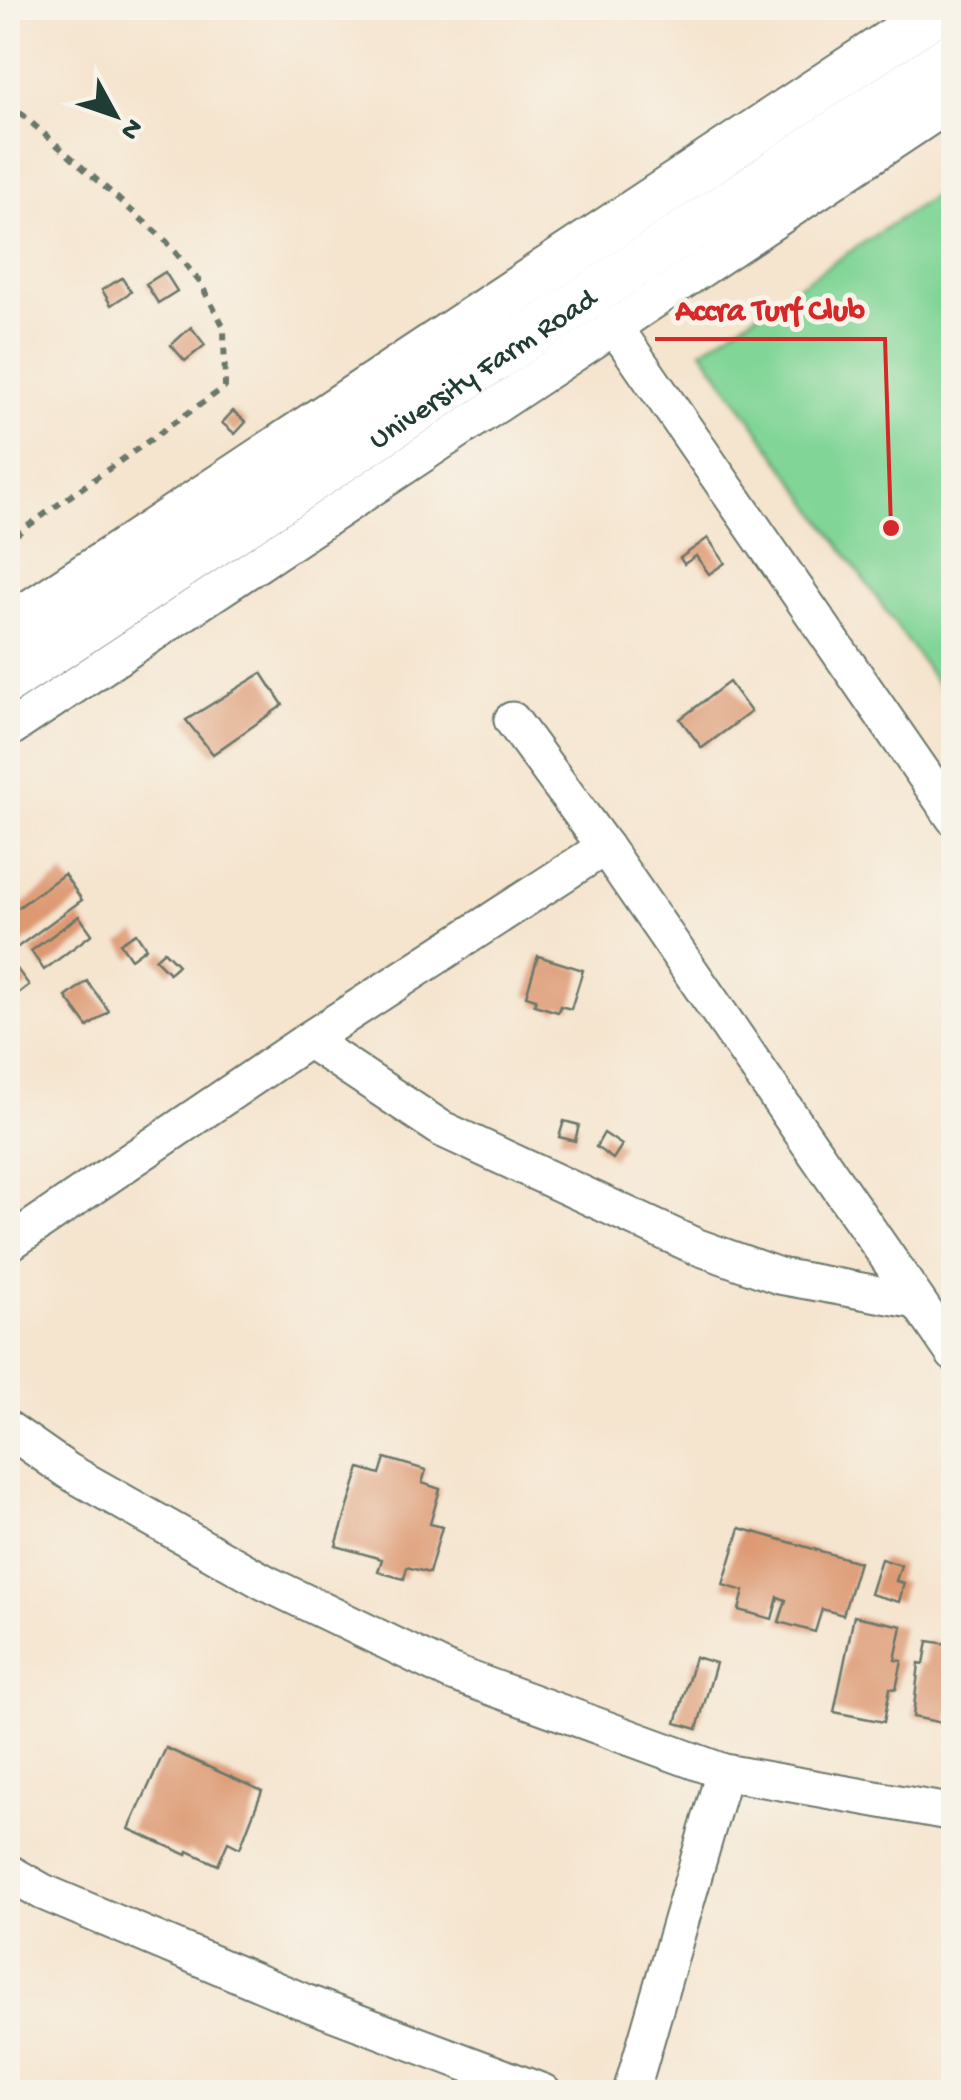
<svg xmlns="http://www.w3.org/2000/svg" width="961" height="2100" font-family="'Gochi Hand',sans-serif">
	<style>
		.green { fill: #81d597; stroke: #508966; stroke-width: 2.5 }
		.building { fill: #dd9972 }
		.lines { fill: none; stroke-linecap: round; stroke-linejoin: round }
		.minor-casing { stroke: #6a776a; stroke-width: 39 }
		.tertiary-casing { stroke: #6a776a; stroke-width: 49 }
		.path { stroke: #6a776a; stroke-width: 6; stroke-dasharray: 8 8; stroke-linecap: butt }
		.minor { stroke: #fff; stroke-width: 35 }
		.tertiary { stroke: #fff; stroke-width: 45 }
		.labels { text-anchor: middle; stroke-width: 10; stroke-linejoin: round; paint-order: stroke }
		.street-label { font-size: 30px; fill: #1f3d34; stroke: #f7f3e8 }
		.leader { fill: none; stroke: #d62828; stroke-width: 4 }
		.callout-dot { fill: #d62828; stroke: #f7f3e8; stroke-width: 4 }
		.callout-label { font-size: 32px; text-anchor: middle; font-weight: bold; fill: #d62828; stroke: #f7f3e8; stroke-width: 10; stroke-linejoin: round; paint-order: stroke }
	</style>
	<rect width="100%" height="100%" fill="#f7f3e8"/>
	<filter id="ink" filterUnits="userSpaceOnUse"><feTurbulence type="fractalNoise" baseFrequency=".01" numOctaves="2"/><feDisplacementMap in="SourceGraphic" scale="20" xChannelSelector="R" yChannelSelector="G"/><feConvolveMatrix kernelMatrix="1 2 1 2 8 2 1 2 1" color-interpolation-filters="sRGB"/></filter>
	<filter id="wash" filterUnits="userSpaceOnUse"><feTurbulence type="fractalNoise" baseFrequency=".0048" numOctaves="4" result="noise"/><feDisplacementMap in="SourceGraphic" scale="40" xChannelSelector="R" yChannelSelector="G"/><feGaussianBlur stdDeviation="2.25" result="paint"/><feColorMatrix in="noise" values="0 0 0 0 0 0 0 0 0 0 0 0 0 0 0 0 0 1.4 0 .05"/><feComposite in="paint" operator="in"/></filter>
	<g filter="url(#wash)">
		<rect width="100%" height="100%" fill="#f5e4ce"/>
		<path class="green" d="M953,183V706L702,350Z"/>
		<g id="blocks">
			<g class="building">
				<path d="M165,272L177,291L158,303L146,284Z"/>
				<path d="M122,278L131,292L111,305L102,290Z"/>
				<path d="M191,327L205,345L185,361L171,345Z"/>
				<path d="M233,411L246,422L235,434L222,423Z"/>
				<path d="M708,538L725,563L709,574L696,556L684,564L680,558Z"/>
				<path d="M262,673L283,705L213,754L186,720Z"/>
				<path d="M729,682L751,712L702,748L680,719Z"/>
				<path d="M64,874L82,900L8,954V915Z"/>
				<path d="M79,916L92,934L44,970L31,951Z"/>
				<path d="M136,933L146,948L131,959L120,943Z"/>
				<path d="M164,951L178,965L169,973L155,959Z"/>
				<path d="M538,956L583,970L571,1009L560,1006L558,1012L534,1005L536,999L526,996Z"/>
				<path d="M14,965L29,985L8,1001V970Z"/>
				<path d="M87,981L109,1011L88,1027L66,997Z"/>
				<path d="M564,1121L579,1125L575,1141L559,1137Z"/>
				<path d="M604,1133L622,1145L613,1159L596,1147Z"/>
				<path d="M385,1458L426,1470L422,1483L440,1489L430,1524L442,1527L429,1573L407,1567L404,1579L378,1572L382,1559L336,1546L360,1468L380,1474Z"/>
				<path d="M740,1528L859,1562L843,1615L822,1609L815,1632L779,1622L786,1600L778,1597L772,1619L739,1610L744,1591L723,1585Z"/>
				<path d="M881,1559L901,1565L896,1581L904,1583L899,1602L870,1594Z"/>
				<path d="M854,1616L902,1626L895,1660L902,1661L896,1689L890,1688L884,1722L834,1712Z"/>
				<path d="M928,1641L954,1645V1711L950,1710L948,1724L913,1717L919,1663L924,1664Z"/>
				<path d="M695,1657L716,1663L697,1729L676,1723Z"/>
				<path d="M166,1748L262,1791L240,1848L228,1842L218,1865L188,1851L187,1855L129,1829Z"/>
			</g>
		</g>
	</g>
	<g filter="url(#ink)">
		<use href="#blocks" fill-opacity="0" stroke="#6a776a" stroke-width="2.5"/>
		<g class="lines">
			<g class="minor-casing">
				<g id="minor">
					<path d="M614,326L954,818"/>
					<path d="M512,720L605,847L954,1354"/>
					<path d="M8,730L954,101"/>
					<path d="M308,1040L442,1129L695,1246L779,1276L917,1301"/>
					<path d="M8,1244L308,1040L605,847"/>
					<path d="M8,1429L68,1471L266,1583L450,1672L724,1772L954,1813"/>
					<path d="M8,1872L43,1892L302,2001L543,2092"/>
					<path d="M631,2092L724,1772"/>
				</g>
			</g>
			<g class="tertiary-casing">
				<g id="tertiary">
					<path d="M8,628L942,8"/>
					<path id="s1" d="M8,681L954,54"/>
				</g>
			</g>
			<path class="path" d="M8,102L166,241L199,281L224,327L225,387L8,540"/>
			<use href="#minor" class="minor"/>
			<use href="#tertiary" class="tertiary"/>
		</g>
	</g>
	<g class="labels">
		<g class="street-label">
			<text dy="10" stroke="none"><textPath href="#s1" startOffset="568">University Farm Road</textPath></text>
		</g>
	</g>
	<path class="leader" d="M891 528L885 339H655"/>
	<circle class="callout-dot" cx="891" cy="528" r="10"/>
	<g class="callout-label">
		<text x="770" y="319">Accra Turf Club</text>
	</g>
	<rect width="961" height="2100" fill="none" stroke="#f7f3e8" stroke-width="40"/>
	<g transform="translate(115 115) rotate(130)" stroke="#f7f3e8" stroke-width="8" paint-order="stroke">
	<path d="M0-8L18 38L0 25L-18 38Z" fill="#1f3d34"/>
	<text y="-15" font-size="28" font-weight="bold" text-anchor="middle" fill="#1f3d34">N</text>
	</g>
</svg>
